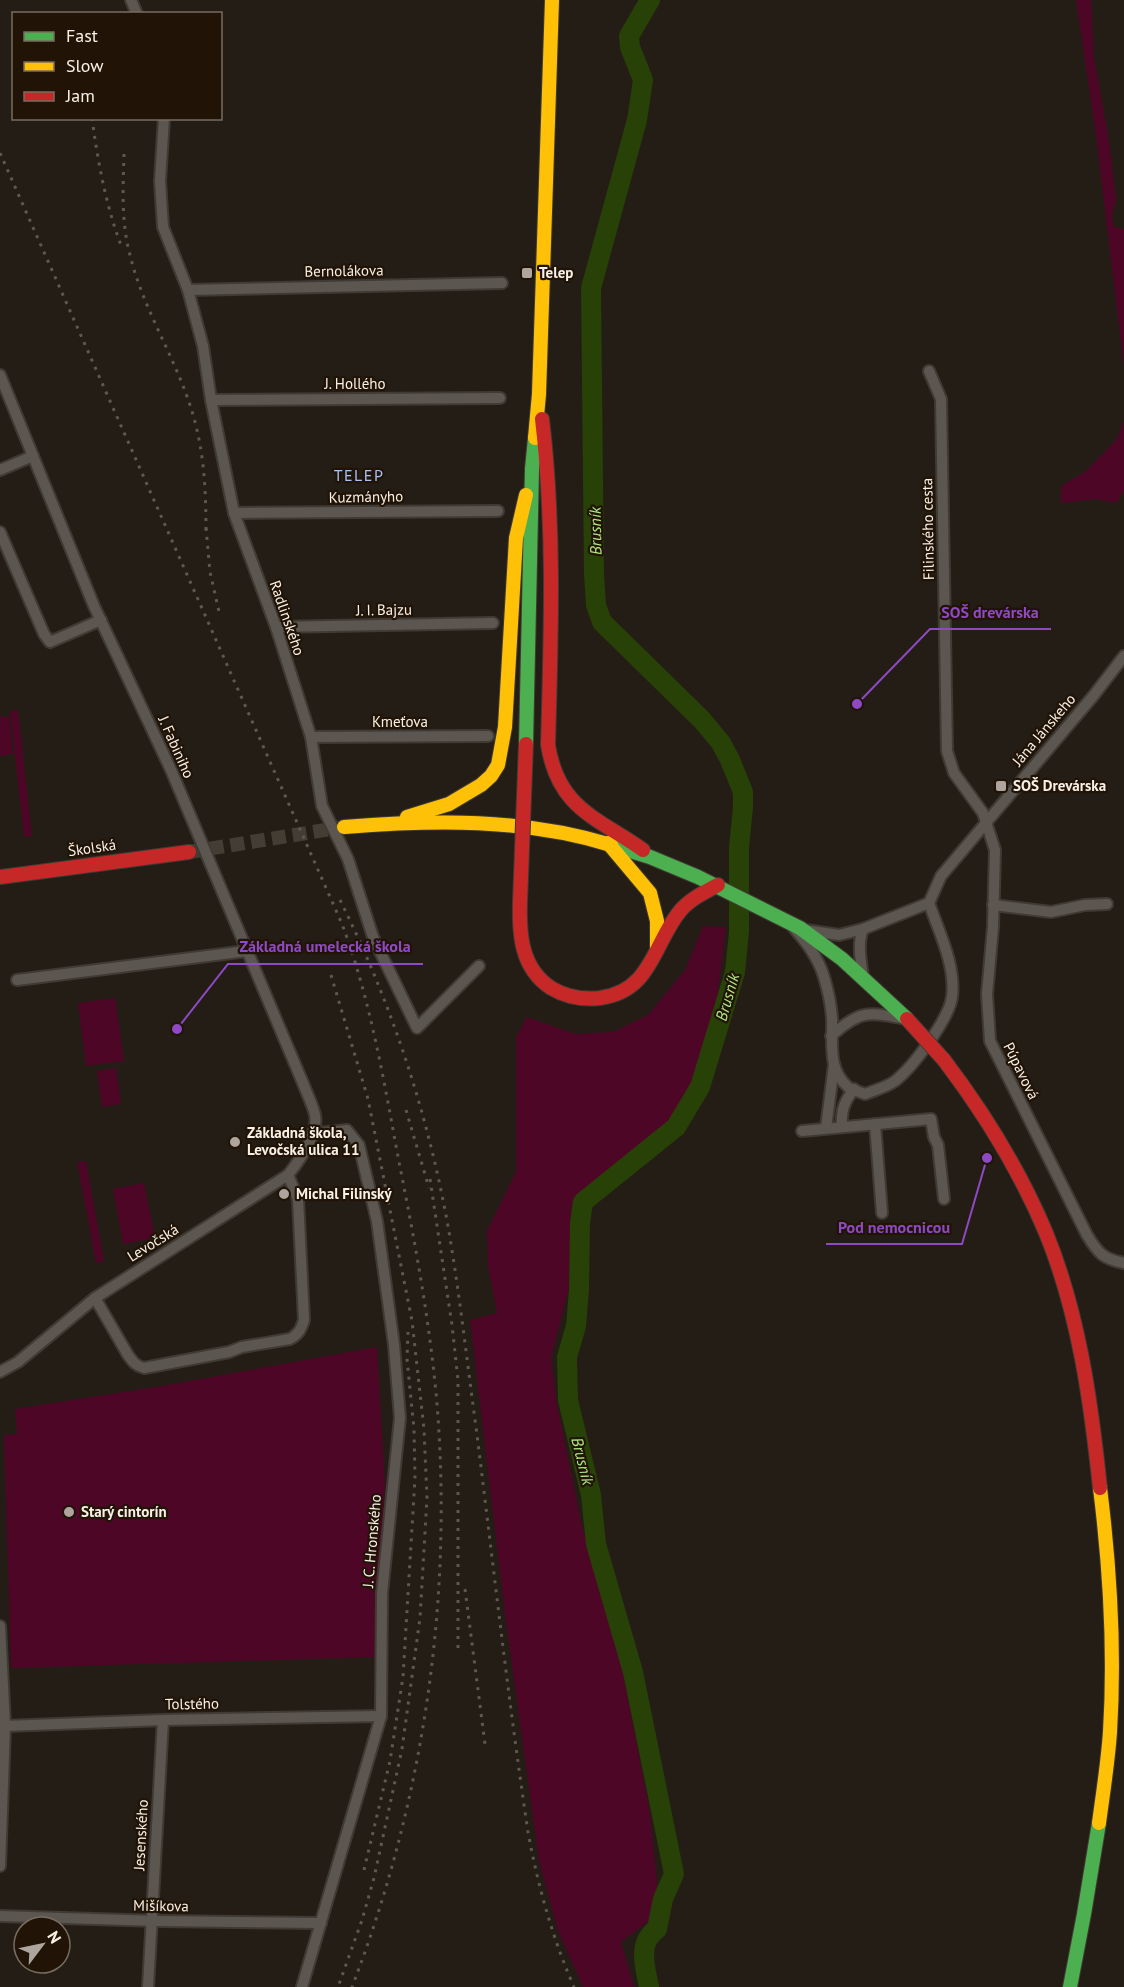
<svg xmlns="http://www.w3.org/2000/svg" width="1124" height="1987" font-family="'PT Sans',sans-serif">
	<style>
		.green { fill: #4e0627 }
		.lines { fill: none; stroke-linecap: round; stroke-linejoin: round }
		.river { stroke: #274106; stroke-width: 20 }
		.secondary-tunnel { stroke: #443d34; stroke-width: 14; stroke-dasharray: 14 7; stroke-linecap: butt }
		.street-casing { stroke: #403a34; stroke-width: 14 }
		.fast-casing { stroke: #403a34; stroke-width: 16 }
		.slow-casing { stroke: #403a34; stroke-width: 16 }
		.jam-casing { stroke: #403a34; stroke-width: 16 }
		.street { stroke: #5c5650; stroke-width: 10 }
		.fast { stroke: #4caf50; stroke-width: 14 }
		.slow { stroke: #ffc107; stroke-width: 14 }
		.jam { stroke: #c62828; stroke-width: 14 }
		.rail { stroke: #5e5851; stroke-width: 3; stroke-dasharray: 3 6; stroke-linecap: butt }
		.jam-bridge-casing { stroke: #403a34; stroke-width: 16; stroke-linecap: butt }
		.jam-bridge { stroke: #c62828; stroke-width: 14 }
		.poi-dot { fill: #aea69e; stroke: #211406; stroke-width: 2 }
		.labels { text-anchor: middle; stroke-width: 4.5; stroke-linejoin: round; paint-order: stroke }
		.street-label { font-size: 15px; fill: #f9f0e7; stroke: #211406 }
		.poi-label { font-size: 15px; font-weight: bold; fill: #f9f0e7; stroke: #211406; text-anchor: start }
		.neighbourhood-label { font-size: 16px; letter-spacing: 1.5px; fill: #a6c4f8; stroke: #211406 }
		.water-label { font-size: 16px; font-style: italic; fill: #afea81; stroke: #211406 }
		.leader { fill: none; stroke: #8e49c5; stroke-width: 2 }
		.callout-dot { fill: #8e49c5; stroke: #211406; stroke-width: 2 }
		.callout-label { font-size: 16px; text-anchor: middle; font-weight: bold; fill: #8e49c5; stroke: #211406; stroke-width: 4.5; stroke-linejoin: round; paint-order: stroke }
	</style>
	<rect width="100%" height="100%" fill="#241d15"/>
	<g class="green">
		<path d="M1076,0H1091L1094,57L1109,141L1116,200L1112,215L1114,227L1124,229V366L1095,129Z"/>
		<path d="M1124,420V490L1117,503L1096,499L1061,503V486L1085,472L1117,439Z"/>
		<path d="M18,710L32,836L24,837L10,711Z"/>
		<path d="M9,716L13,754L0,756V717Z"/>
		<path d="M703,926L726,927L715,1016L682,1115L571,1207L569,1288L551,1357L556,1399L582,1526L621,1663L650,1813L660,1912L621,1942L634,1987H583L558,1931L539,1861L505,1614L470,1320L497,1313L488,1265L487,1231L516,1172V1037L527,1017L575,1034L613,1032L648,1015L685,970Z"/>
		<path d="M115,998L124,1061L86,1066L78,1003Z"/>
		<path d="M116,1068L121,1104L102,1107L97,1071Z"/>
		<path d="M86,1161L104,1261L96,1263L77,1162Z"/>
		<path d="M144,1183L155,1238L123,1244L113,1189Z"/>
		<path d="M377,1347L385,1485L375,1657L11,1668L4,1435L17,1434L15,1409L162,1386Z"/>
	</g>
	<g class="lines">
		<path class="river" d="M649,1987C645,1966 637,1943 657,1929L663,1899L674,1874L633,1672L596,1544L591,1495L568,1400L567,1357L576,1326L579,1290L580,1223L583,1202L676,1127L700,1087L735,972L739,932V847L743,808V792L730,760L721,743L702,720L602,622L596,605L594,574L591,288L637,120L643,80L630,47L629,36L650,0"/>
		<path class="secondary-tunnel" d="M189,852L344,827"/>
		<g class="street-casing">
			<g id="street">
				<path d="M131,0L137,14"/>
				<path d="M164,118L160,181L163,227L188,290L203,346L211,400L234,513L276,627L311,737L322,806L348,859L373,937L417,1028L479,966"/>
				<path d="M188,290L502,283"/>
				<path d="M929,371L941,399L947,751L954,773L983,813L995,850L993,927L987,994L990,1041L1087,1235C1098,1253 1103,1259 1124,1263"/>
				<path d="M0,375L94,606L171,770L305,1088C308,1096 313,1106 315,1115C319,1134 299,1161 288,1175L95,1298L18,1362L0,1372"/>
				<path d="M211,400L500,398"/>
				<path d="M0,470L33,456"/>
				<path d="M234,513L498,511"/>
				<path d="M0,532L44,634L50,642L101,620"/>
				<path d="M276,627L493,623"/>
				<path d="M311,737L488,736"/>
				<path d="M993,905L1051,912L1085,905L1107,904"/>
				<path d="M793,927C806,942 818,957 824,977C828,990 831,1005 832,1018C833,1042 827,1069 848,1087C852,1090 860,1092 865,1094C875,1090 887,1087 895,1081C913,1067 949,1019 952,997C956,966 939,932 929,903L941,876L1094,695L1124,656"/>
				<path d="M805,930L839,935L863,929L929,903"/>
				<path d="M863,977C861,962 857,944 863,929"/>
				<path d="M17,980L247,951"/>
				<path d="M831,1036C862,1008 869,1013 907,1019"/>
				<path d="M875,1124L882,1213"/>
				<path d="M842,1127C841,1110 844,1102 854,1089"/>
				<path d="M826,1128L834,1065"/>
				<path d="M802,1131L931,1119L934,1137L938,1145L944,1199"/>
				<path d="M95,1298L128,1355C133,1362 136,1366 144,1368L229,1352L242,1347L290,1339C299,1334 301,1329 304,1320L298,1199L288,1175"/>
				<path d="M0,1626L5,1726L0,1866"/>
				<path d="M5,1726L163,1720L381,1716"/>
				<path d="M0,1916L158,1921L321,1923"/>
				<path d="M148,1987L163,1720"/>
				<path d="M302,1987L381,1716L382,1593L400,1418L394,1345L377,1221L359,1145L347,1130L312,1134"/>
			</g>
		</g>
		<g class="fast-casing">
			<g id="fast">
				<path d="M526,744L532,469L535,438"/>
				<path d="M611,845L650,857L698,877L800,928L842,959L907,1019"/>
				<path d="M1070,1987L1084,1914L1099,1823"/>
			</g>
		</g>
		<g class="slow-casing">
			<g id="slow">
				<path d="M535,438L539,394L552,0"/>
				<path d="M407,817L449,804L481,785L491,776L498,765L505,727L516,538L526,495"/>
				<path d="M344,827C433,820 524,818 611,845"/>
				<path d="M608,843L650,893L657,921V949"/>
				<path d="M1099,1823C1103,1793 1108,1762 1110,1732C1115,1651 1110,1568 1100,1488"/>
			</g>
		</g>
		<g class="jam-casing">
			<g id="jam">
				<path d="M542,419C555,528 551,636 548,745C558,808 596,817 643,850"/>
				<path d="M0,877L189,852"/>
				<path d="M520,902C519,935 521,968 551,988C566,997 582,1000 600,998C652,991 653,944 680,911C690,899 705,892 718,885"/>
				<path d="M944,1060C985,1114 1020,1171 1046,1233C1079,1314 1091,1402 1100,1488"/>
			</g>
		</g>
		<use href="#street" class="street"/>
		<use href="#fast" class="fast"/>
		<use href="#slow" class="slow"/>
		<use href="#jam" class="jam"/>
		<g class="rail">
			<path d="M92,118C98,163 106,206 122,248"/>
			<path d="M0,153L342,924C371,1001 384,1082 399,1162C415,1242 430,1323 437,1404C453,1601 423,1803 352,1987"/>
			<path d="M124,154C123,188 121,222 130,255C144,313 180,364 195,422C205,460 206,497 206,536"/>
			<path d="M206,528L210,572L220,616"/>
			<path d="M340,900C392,1004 429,1117 449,1232C460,1297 467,1362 476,1427C493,1562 508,1698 528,1832C538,1886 552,1937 574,1987"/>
			<path d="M331,975L368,1099L412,1321L424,1429L427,1498L420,1618L402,1749L374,1878L362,1920L338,1987"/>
			<path d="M406,1110L429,1188"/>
			<path d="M430,1179L452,1325L458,1380V1648"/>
			<path d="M465,1589L485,1744"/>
			<path d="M364,1870L390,1761L403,1677L415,1478L414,1429L407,1359L408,1332"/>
		</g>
		<g class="jam-bridge-casing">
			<g id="jam-bridge">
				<path d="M520,902L526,744"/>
				<path d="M907,1019L944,1060"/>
			</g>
		</g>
		<use href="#jam-bridge" class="jam-bridge"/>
	</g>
	<g class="poi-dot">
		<rect x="521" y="267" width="12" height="12" rx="3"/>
		<rect x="995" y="780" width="12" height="12" rx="3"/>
		<circle cx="235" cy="1142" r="6"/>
		<circle cx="284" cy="1194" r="6"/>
		<circle cx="69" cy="1512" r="6"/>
	</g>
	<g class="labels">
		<g class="street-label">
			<text transform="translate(344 271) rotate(-1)" y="5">Bernolákova</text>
			<text x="355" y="389">J. Hollého</text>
			<text transform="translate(366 497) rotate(-1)" y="5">Kuzmányho</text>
			<text transform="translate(928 529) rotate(-91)" y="5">Filinského cesta</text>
			<text transform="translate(384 610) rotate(-1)" y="5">J. I. Bajzu</text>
			<text transform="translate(287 618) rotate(71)" y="5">Radlinského</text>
			<text x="400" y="727">Kmeťova</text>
			<text transform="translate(1044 730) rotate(-50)" y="5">Jána Jánskeho</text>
			<text transform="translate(176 747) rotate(66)" y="5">J. Fabiniho</text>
			<text transform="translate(92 848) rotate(-8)" y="5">Školská</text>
			<text transform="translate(1021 1071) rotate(64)" y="5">Púpavová</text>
			<text transform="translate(153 1243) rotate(-32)" y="5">Levočská</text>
			<text transform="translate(372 1541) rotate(-85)" y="5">J. C. Hronského</text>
			<text transform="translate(192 1704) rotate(-1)" y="5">Tolstého</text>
			<text transform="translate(141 1835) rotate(-87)" y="5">Jesenského</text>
			<text transform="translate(161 1906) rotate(1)" y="5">Mišíkova</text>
		</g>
		<g class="poi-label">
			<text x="539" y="278">Telep</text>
			<text x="1013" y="791">SOŠ Drevárska</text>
			<text x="247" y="1138">Základná škola,<tspan x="247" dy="17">Levočská ulica 11</tspan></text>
			<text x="296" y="1199">Michal Filinský</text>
			<text x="81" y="1517">Starý cintorín</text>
		</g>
		<g class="neighbourhood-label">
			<text x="359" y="481">TELEP</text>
		</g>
		<g class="water-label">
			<text transform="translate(595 531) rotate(-91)" y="6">Brusník</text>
			<text transform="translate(727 997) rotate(-74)" y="6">Brusník</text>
			<text transform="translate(583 1461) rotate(76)" y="6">Brusník</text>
		</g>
	</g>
	<path class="leader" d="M857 704L930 629H1051M177 1029L228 964H423M987 1158L962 1244H826"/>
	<g class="callout-dot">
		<circle cx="857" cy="704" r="6"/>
		<circle cx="177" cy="1029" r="6"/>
		<circle cx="987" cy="1158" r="6"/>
	</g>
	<g class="callout-label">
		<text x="990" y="618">SOŠ drevárska</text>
		<text x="325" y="952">Základná umelecká škola</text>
		<text x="894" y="1233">Pod nemocnicou</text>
	</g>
	<rect x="12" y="12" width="210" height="108" fill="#211406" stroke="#776c60" stroke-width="1.5"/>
	<rect x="24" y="32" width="30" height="9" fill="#4caf50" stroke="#776c60" stroke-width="1.5"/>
	<text x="66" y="42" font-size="18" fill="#f9f0e7">Fast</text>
	<rect x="24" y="62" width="30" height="9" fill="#ffc107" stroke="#776c60" stroke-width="1.5"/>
	<text x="66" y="72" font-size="18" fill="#f9f0e7">Slow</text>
	<rect x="24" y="92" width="30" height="9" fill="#c62828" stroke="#776c60" stroke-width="1.5"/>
	<text x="66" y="102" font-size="18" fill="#f9f0e7">Jam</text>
	<g transform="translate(42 1945) rotate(58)"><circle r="28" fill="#211406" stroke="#776c60" stroke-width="1.5"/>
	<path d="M0-4.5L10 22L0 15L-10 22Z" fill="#aea69e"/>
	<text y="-9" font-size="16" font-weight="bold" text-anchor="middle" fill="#f9f0e7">N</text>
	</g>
</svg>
